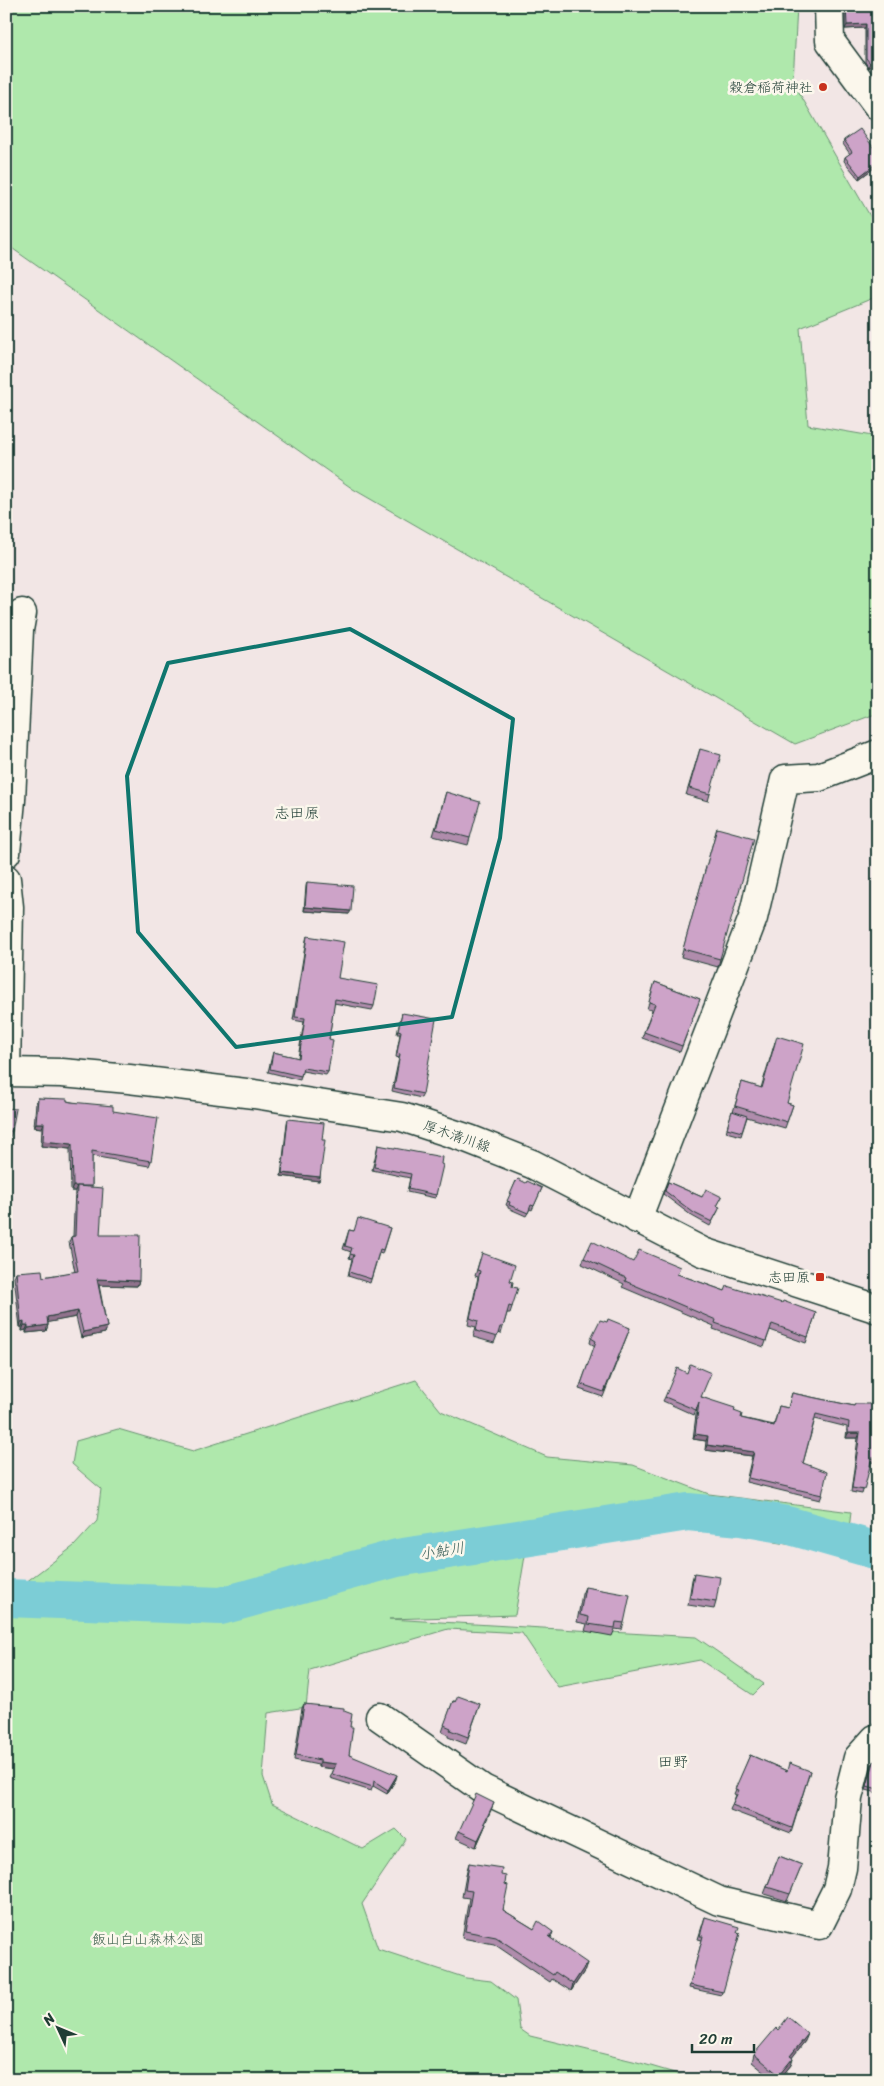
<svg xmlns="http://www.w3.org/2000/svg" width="884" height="2086" font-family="Sriracha,'Klee One',sans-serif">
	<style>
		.green { fill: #afe8ac; stroke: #679270 }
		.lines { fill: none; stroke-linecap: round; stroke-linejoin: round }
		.river { stroke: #7ccdd6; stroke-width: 38 }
		.minor-casing { stroke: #1f3d34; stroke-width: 31 }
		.major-casing { stroke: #1f3d34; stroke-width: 31 }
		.minor { stroke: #fbf7ec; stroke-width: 28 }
		.major { stroke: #fbf7ec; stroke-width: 28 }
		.wall { fill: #b08cac; stroke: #1f3d34 }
		.shaded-wall { fill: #90728c; stroke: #1f3d34 }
		.building { fill: #cda3c8; stroke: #1f3d34 }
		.marked { fill: none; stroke: #0f766e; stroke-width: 4; stroke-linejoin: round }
		.poi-dot { fill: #c8321e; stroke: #fbf7ec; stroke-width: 2 }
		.labels { text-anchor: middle; stroke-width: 5; stroke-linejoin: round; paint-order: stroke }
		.poi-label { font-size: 14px; fill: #1f3d34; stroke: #fbf7ec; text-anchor: end }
		.street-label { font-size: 14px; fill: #1f3d34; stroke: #fbf7ec }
		.park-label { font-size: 14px; fill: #3c5f4c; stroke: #fbf7ec }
		.neighbourhood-label { font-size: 15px; fill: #1f3d34; stroke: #fbf7ec }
		.water-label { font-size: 15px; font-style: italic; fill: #325a54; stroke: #fbf7ec }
	</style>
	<rect width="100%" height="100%" fill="#f2e6e5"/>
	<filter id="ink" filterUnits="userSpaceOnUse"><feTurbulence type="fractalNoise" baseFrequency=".02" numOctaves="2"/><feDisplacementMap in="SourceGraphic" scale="10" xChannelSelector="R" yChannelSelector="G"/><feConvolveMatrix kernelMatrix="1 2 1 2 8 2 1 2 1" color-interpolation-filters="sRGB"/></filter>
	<g filter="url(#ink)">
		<g class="green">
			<path d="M6,6H797L793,82L878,230V296L800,328L808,425L878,437V713L795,744L353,489L6,244Z"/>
			<path d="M416,1380L441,1411L547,1457L633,1465L709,1494L851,1512L846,1554L774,1542L750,1521L513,1528L526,1550L515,1615L389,1619L696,1637L764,1684L753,1695L700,1660L558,1687L522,1633L448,1629L310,1670L306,1707L268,1713L263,1776L272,1804L363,1849L396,1829L406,1839L362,1904L378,1949L466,1978L491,1981L516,2000L520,2029L530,2036L637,2062L695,2079L717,2080H6V1597L74,1546L97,1521L101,1489L72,1464L76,1441L118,1429L193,1451Z"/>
		</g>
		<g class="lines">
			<path class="river" d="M6,1598L221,1606L397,1558L688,1512L741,1517L787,1525L878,1551"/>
			<g class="minor-casing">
				<g id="minor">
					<path d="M829,6L830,41L878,106"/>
					<path d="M6,853L11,800L19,630L22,613"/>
					<path d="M6,879L9,907L6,1071"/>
					<path d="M637,1219L753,918L785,779L819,777L878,754"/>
					<path d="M380,1717L483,1789L719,1901L819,1925L837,1889L842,1868L848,1798L858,1758L875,1739L878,1738"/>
				</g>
			</g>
			<g class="major-casing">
				<path id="major" d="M6,1072L62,1073L129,1079L254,1094L402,1117L469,1139L532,1164L703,1252L878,1309"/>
			</g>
			<use href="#minor" class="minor"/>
			<use href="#major" class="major"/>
		</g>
		<g class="wall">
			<path d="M845,6H878V67H868L865,62V28L845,29Z"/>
			<path d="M844,140L878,154V165L859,179L844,161L845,157L850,154L843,144Z"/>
			<path d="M700,749L710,794L708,801L686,795Z"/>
			<path d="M446,792L470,838L468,845L433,836Z"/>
			<path d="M717,828L720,959L718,967L681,957Z"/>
			<path d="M307,882L349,914L304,911L306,886Z"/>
			<path d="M307,936L338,978L374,1006L372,1010L334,1003L329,1039L328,1072L326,1075L302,1071L300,1080L268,1072L273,1052L298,1058L304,1022L293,1020L306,940Z"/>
			<path d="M655,982L700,999L680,1052L642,1038L652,1010L647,1009Z"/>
			<path d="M402,1013L423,1094L421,1098L392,1091L399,1058L396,1057L400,1034H397Z"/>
			<path d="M775,1042L787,1103L793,1105L785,1128L747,1117L741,1136L726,1132L732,1111L733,1112L742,1082L761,1088Z"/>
			<path d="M38,1098L67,1101L113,1111L151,1161L149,1166L92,1156V1187L100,1235L139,1281L137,1286L99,1285L107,1327L105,1333L81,1338L76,1317L48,1322V1325L46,1331L26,1333V1330L22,1331V1327H20L14,1277L16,1272L43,1277L75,1272L69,1242L71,1237L73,1236L75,1191H71L70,1149L41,1146L42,1128L34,1127L36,1103Z"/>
			<path d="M6,1108L12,1131L10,1137H8Z"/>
			<path d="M288,1119L322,1140L320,1177L319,1181L281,1176L287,1123Z"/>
			<path d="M378,1145L441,1164L436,1195L435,1198L407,1192L410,1178L372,1170Z"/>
			<path d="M516,1181L542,1188L532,1210L530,1209L526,1216L508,1208V1206L506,1205Z"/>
			<path d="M668,1182L702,1197L720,1200L717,1206L718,1211L710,1226L692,1216L663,1194Z"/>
			<path d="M390,1228L382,1254L379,1253L370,1283L348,1276L352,1259L349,1258L351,1252L343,1249L349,1230L354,1231Z"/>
			<path d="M584,1258L633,1262L677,1274L725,1291L816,1313L806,1343L770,1330L764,1347L713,1329L714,1326L622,1287L624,1284L582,1264Z"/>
			<path d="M480,1259L510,1281L512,1287V1307L510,1313H507L501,1334L498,1333L494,1343L473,1337L476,1327L468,1325L478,1277L475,1276Z"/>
			<path d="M607,1322L630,1328L603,1397L579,1389L595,1346L590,1343L591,1338Z"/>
			<path d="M792,1393L854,1406L878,1404V1463L871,1462L862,1494L851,1492L858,1438H846L847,1427L815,1419L803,1463L822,1495L820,1500L746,1482L752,1456L705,1450L706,1441L693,1439L697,1407L694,1415L663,1401L665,1397H702L734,1411L741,1418L774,1425L779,1406L788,1408Z"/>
			<path d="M694,1573L716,1602L714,1609L688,1605L692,1580Z"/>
			<path d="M585,1587L624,1623L622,1630L615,1629L612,1636L585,1631L587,1624L577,1622L582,1594Z"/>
			<path d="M453,1701L480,1704L466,1744L448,1737V1735L442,1732Z"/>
			<path d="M304,1704L344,1711L350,1727L349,1755L396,1779L387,1794L373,1786L371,1791L330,1778L334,1769L318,1767V1765L294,1760L302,1708Z"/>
			<path d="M750,1755L787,1771H810L791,1833L730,1810L736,1795L734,1794Z"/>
			<path d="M878,1757V1793L866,1790L872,1766L874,1762Z"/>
			<path d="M494,1803L485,1824H486L483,1831L476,1847L456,1838L459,1831Z"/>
			<path d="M779,1856L802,1865L787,1901L764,1894Z"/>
			<path d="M469,1863L501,1875L505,1884L503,1910L534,1929L553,1932L551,1938L585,1970L571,1991L552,1979L550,1982L494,1944L462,1938L469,1898L462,1897L467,1870Z"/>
			<path d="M705,1917L740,1933L721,1995L689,1988L702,1940L698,1939Z"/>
			<path d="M778,2030L805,2041L792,2057L791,2065L779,2080H774L752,2062L754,2054Z"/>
		</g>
		<g class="shaded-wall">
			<path d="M866,24L865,28L845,29L847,25Z"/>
			<path d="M870,63H878V67H868Z"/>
			<path d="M878,162V165L859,179L860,176Z"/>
			<path d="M305,907L351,911L349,914L304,911Z"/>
			<path d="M36,1123H44L42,1128L34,1127Z"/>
			<path d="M43,1141L72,1144L70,1149L41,1146Z"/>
			<path d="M282,1173L320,1177L319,1181L281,1176Z"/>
			<path d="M73,1186H77L75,1191H71Z"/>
			<path d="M97,1279L139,1281L137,1286L95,1285Z"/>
			<path d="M78,1311L76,1317L45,1323L47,1317Z"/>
			<path d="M24,1321L22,1327H20L21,1322Z"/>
			<path d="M24,1325H28L26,1330L22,1331Z"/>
			<path d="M48,1325L46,1331L26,1333L28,1328Z"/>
			<path d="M107,1327L105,1333L81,1338L83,1332Z"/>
			<path d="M848,1433H860L858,1438H846Z"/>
			<path d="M695,1434L708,1436L706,1441L693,1439Z"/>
			<path d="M707,1445L754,1452L752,1456L705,1450Z"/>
			<path d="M872,1458H878V1463L870,1462Z"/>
			<path d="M320,1762L336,1764L334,1769L318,1767Z"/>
			<path d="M397,1775L396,1779L387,1794L388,1790Z"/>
			<path d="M486,1824L483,1831L476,1847L478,1840Z"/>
			<path d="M587,1963L585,1970L571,1991L573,1984Z"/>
			<path d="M808,2034L805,2041L788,2063L790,2056Z"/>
			<path d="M793,2058L791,2065L779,2080H778L779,2075Z"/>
		</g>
		<g class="building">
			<path d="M846,6H878V63H870L866,58V24L847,25Z"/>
			<path d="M860,129L878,154V162L860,176L845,157L852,152L844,140Z"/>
			<path d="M700,749L721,755L710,794L689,788Z"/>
			<path d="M446,792L480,802L470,838L436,829Z"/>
			<path d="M717,828L754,838L720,959L683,949Z"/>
			<path d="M307,882L353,886L351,911L305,907Z"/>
			<path d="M307,936L344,942L338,978L378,985L374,1006L335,999L329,1039L333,1040L328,1072L303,1068L301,1076L270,1069L273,1052L299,1058L305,1018L295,1017Z"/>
			<path d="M655,982L700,999L682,1046L644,1032L655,1004L649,1002Z"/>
			<path d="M402,1013L436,1019L423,1094L394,1088L400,1054L397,1053L401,1031L398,1030Z"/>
			<path d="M777,1036L804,1044L787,1103L793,1105L787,1122L735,1106L742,1082L762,1088Z"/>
			<path d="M38,1098L67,1099V1101L71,1102L113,1106V1111L158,1118L151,1161L92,1151V1186H73L72,1144L43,1141L44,1123H36Z"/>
			<path d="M6,1108L16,1109L12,1131H9L6,1150Z"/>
			<path d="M732,1111L747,1116L742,1132L727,1128Z"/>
			<path d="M288,1119L324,1123L322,1140H325L320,1177L282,1173Z"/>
			<path d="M378,1145L442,1157L441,1164L443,1165L436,1195L408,1189L411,1174L374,1167Z"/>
			<path d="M518,1179L526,1183L527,1181L542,1188L534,1206L531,1205L528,1213L509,1205L510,1202L507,1201L516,1181Z"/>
			<path d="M668,1182L702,1197L706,1189L722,1197L717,1206L720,1207L712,1222L694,1213L665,1191Z"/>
			<path d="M77,1186L103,1188L100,1235H140L139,1281L97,1279L107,1327L83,1332L78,1311L47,1317L48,1325L28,1328V1325H24V1321L21,1322L16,1272L42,1270L43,1277L78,1271L71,1237L75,1236Z"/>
			<path d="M358,1218L390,1228L383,1250L380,1249L371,1279L349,1272L354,1255L350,1254L352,1248L345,1246L349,1230L354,1231Z"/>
			<path d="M592,1241L633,1262L639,1250L680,1267L677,1274L725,1291L727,1286L782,1303L783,1301L816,1313L808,1337L772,1324L766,1341L715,1323L716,1320L625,1281L626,1278L584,1258Z"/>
			<path d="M482,1253L515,1265L510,1281L513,1282L512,1287L518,1288L512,1307L509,1306L503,1327H500L497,1337L476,1331L478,1321L470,1318L480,1271L477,1270Z"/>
			<path d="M608,1319L630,1328L604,1392L581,1384L596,1341L591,1338L600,1320L607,1322Z"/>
			<path d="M690,1364L711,1373L701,1397L735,1408L734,1411L742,1414L741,1418L774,1426L779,1406L788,1408L792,1393L854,1406L855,1404H878V1458H872L864,1490L852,1488L860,1433H848L849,1422L816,1414L803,1463L827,1472L822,1495L748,1478L754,1452L707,1445L708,1436L695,1434L699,1402L696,1410L665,1397L677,1368L687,1373Z"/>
			<path d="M694,1573L720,1577L716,1602L690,1598Z"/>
			<path d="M585,1587L630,1595L624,1623L616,1622L615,1628L588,1624L589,1617L580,1615Z"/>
			<path d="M458,1696L480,1704L468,1737L450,1730L451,1728L444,1725L453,1701L455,1702Z"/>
			<path d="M304,1704L344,1708V1711L352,1714L350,1727H353L349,1755L397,1775L388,1790L374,1781L373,1787L332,1774L336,1764L320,1762V1760L296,1755Z"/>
			<path d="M750,1755L787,1771L789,1763L810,1771L792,1828L732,1805L739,1790L735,1789Z"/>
			<path d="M878,1757V1789L867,1786L874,1762Z"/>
			<path d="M476,1794L494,1803L484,1823L486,1824L478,1840L459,1831Z"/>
			<path d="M779,1856L802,1865L790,1894L767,1887Z"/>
			<path d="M469,1863L502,1868L501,1875L506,1876L505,1884L508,1885L503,1910L534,1929L538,1921L553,1932L549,1937L587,1963L573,1984L555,1972L553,1975L496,1937L465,1931L472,1891L465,1890Z"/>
			<path d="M705,1917L739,1927L737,1932L740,1933L723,1992L690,1985L703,1936H700Z"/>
			<path d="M788,2017L808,2034L790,2056L793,2058L779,2075L754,2054L776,2028L778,2030Z"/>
		</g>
	</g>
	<path class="marked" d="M350,629L513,719L500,838L452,1017L236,1047L138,932L127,776L168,663Z"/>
	<g class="poi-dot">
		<circle cx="823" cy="87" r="5"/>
		<rect x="815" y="1272" width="10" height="10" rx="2.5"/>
	</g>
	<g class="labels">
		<g class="poi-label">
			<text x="813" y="92">穀倉稲荷神社</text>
			<text x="810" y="1282">志田原</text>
		</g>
		<g class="street-label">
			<text transform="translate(457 1136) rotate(19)" y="5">厚木清川線</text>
		</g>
		<g class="park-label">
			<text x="148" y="1944">飯山白山森林公園</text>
		</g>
		<g class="neighbourhood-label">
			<text x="297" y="818">志田原</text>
			<text x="673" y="1767">田野</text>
		</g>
		<g class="water-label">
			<text transform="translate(442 1551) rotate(-9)" y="5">小鮎川</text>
		</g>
	</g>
	<rect width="884" height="2086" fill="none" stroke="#fbf7ec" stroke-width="25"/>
	<rect x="12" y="12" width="859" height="2061" fill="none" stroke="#1f3d34" stroke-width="2" filter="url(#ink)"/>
	<g transform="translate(58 2028) rotate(314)" stroke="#fbf7ec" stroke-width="4" paint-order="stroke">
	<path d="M0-4L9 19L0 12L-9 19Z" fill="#1f3d34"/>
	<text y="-8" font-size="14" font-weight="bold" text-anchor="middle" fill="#1f3d34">N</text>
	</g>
	<path d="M692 2044v8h62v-8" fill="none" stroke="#1f3d34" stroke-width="2.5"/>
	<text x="699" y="2044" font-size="15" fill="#1f3d34" stroke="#fbf7ec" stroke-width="4" paint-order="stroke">20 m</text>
</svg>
